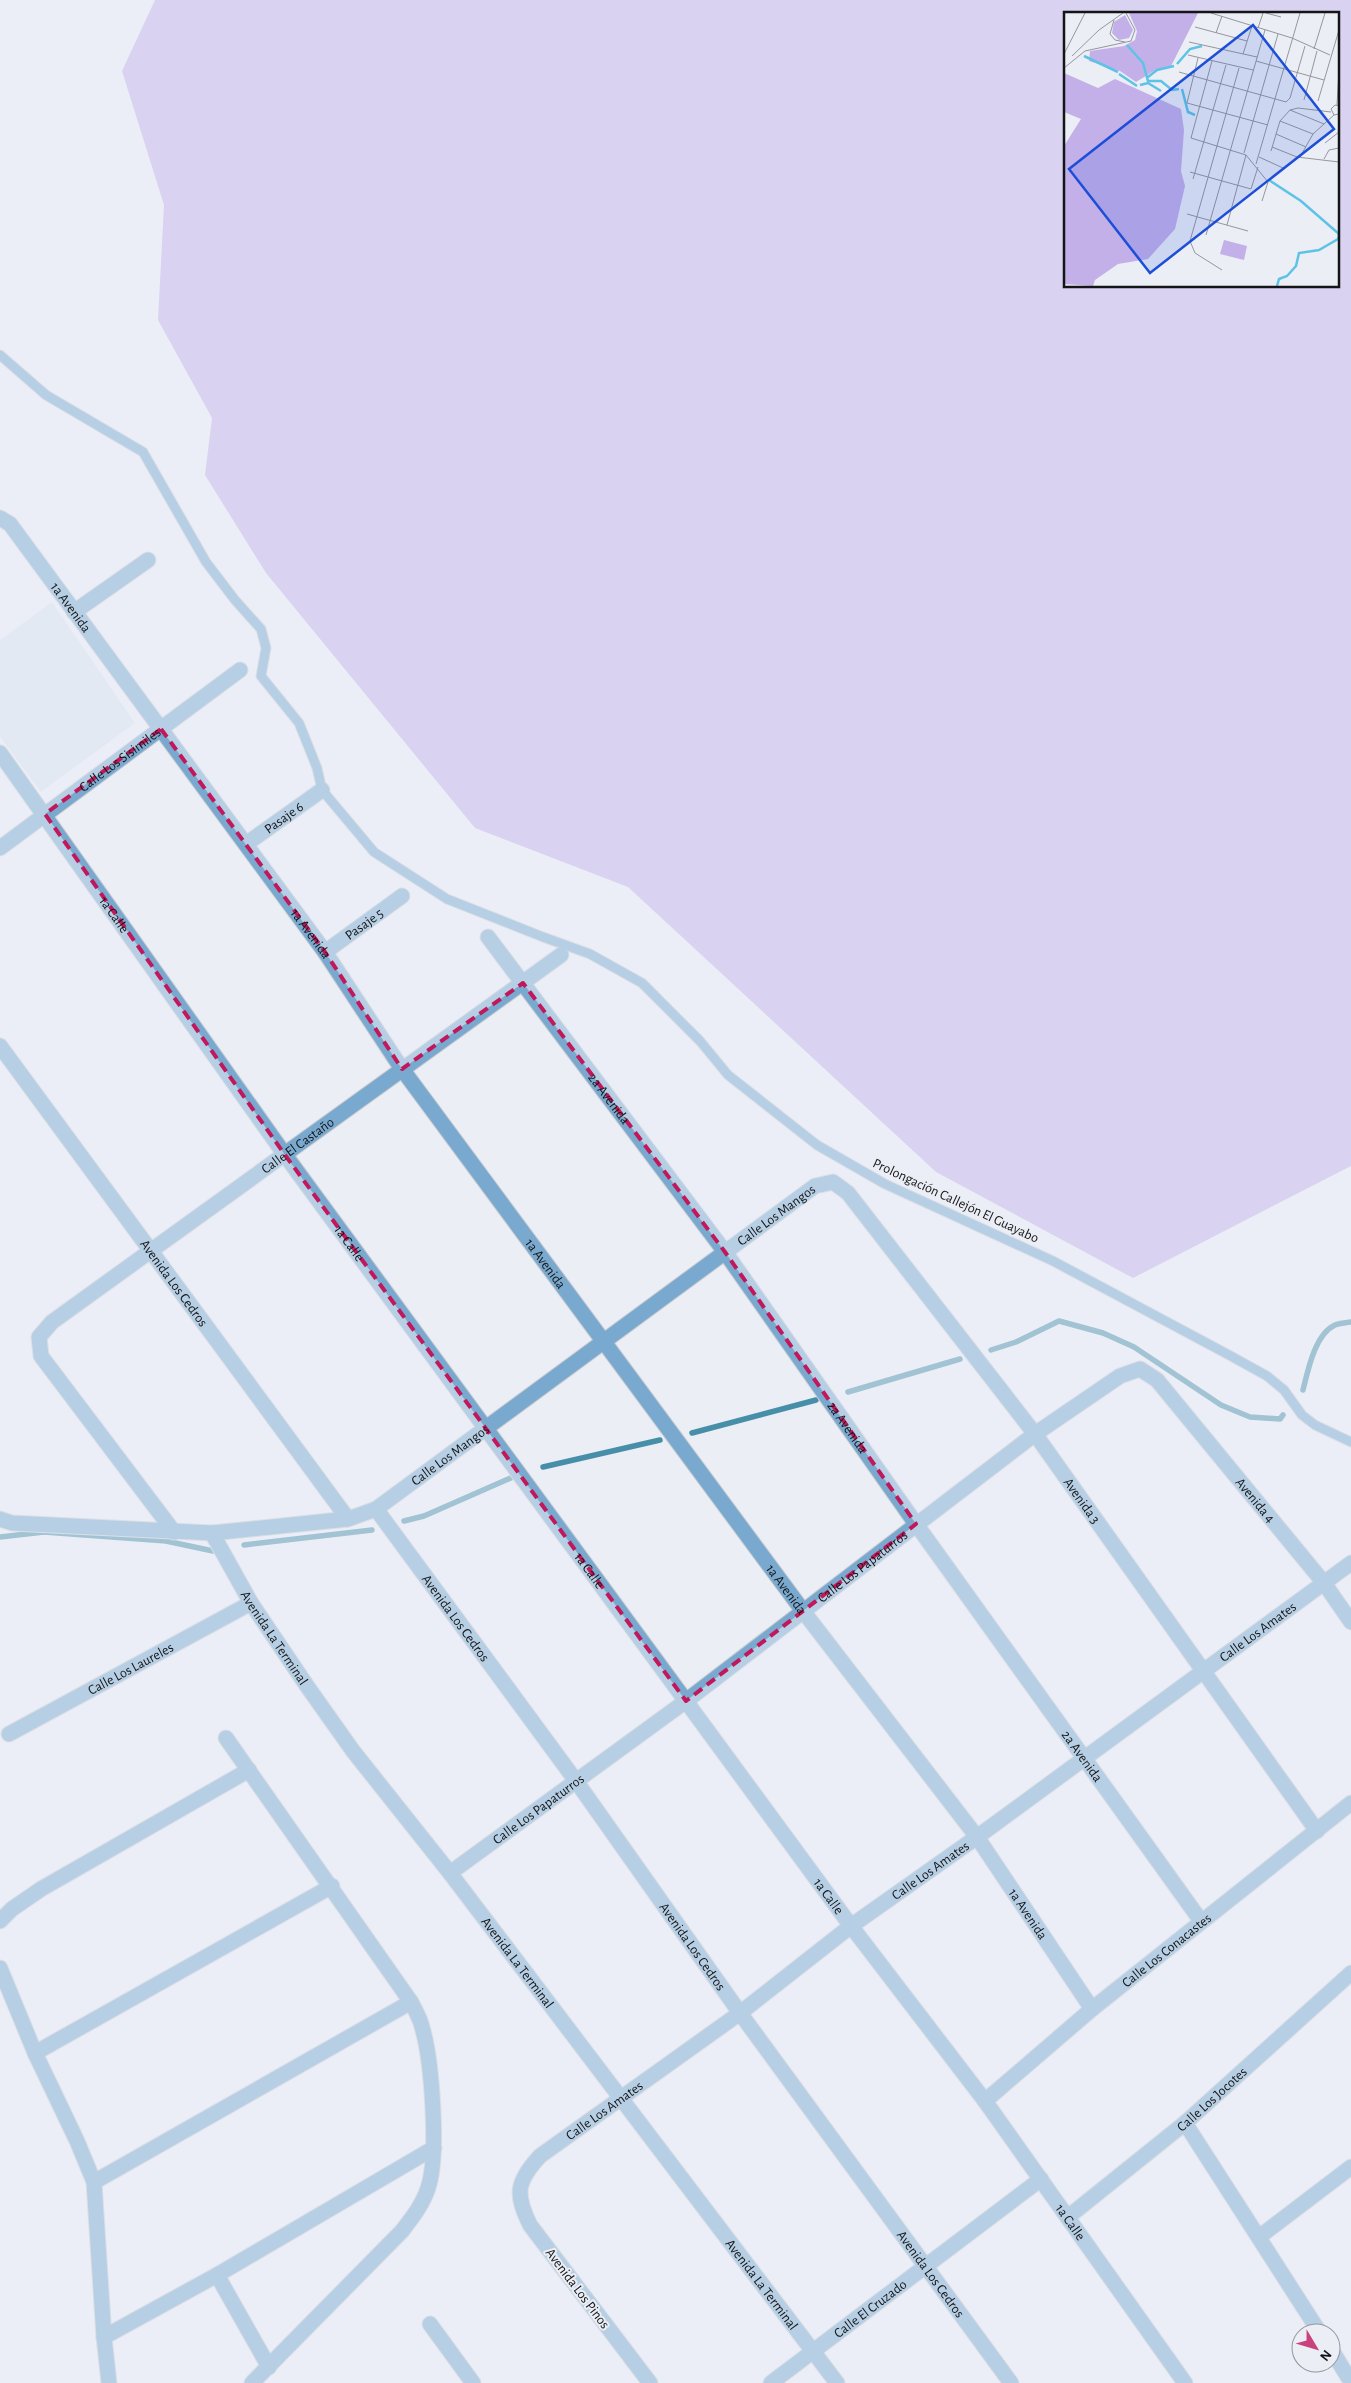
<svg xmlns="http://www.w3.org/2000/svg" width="1351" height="2383" font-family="'Alegreya Sans',sans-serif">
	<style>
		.built { fill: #dae2ef }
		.green { fill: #c3b0e9; fill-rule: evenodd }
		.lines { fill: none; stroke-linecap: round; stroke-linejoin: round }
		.stream { stroke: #478fa8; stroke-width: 5.5 }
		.service-casing { stroke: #c9cbd1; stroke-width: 11 }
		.minor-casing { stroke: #c9cbd1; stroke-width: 17 }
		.service { stroke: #79a9ce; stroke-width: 9 }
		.minor { stroke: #79a9ce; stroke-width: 15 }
		.marked { fill: none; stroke: #c2185b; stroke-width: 4; stroke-dasharray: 10 6; stroke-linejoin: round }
		.labels { text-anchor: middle; stroke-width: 4; stroke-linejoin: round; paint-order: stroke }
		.street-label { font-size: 14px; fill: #141517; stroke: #ebeef5 }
		.inset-river { fill: none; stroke: #5dc3e6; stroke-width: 2.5 }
		.inset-road { fill: none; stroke: #95979c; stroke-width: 1 }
		.view { fill: #1d4ed8; fill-opacity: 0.15; stroke: #1d4ed8; stroke-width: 2.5 }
		.inset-edge { fill: none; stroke: #141517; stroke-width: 2.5 }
	</style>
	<rect width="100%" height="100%" fill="#ebeef5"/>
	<path class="built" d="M52,602L135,723L41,792L0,737V640Z"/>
	<path class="green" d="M155,0H1351V1166L1133,1278L936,1172L628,887L475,828L266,573L205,475L212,418L158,320L164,205L122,71ZM1065,14H1337V286H1065Z"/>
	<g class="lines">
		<g class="stream">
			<path d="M991,1350L1016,1342L1059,1321L1103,1333L1134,1347L1221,1405L1250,1417L1280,1419L1283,1415"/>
			<path d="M1303,1390C1308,1370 1315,1334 1335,1325C1340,1323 1346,1323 1351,1322"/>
			<path d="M848,1392L960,1359"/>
			<path d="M692,1433L816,1400"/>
			<path d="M543,1467L660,1440"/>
			<path d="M404,1521L424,1516L513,1477"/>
			<path d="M0,1537L44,1532L166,1541L213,1551"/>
			<path d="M244,1545L372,1530"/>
		</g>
		<g class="service-casing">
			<path id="service" d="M0,355L46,395L143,452L206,562L235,600L261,629L266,648L261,676L299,723L317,768L322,790L374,852L447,899L543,937L590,954L642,983L700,1041L728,1075L817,1145L885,1184L1053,1261L1229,1355L1267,1376L1284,1390L1302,1415L1315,1425L1351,1442"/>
		</g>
		<g class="minor-casing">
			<g id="minor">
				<path id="s1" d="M0,518L10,524L325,952L402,1069L803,1611L977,1837L1092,2009"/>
				<path d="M74,612L148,560"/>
				<path id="s2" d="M0,753L285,1155L851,1926L985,2101L1185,2383"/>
				<path id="s3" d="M246,844L322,790"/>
				<path id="s4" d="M0,848L240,670"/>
				<path id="s5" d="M488,937L725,1252L916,1524L1201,1921"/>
				<path id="s6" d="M325,952L402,896"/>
				<path id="s7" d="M0,1046L348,1519"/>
				<path id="s8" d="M376,1509L576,1781L740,2013L1011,2383"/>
				<path id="s9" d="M0,1519L12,1523L212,1533L348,1519L376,1509L815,1186L833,1182L848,1193L1035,1434L1317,1831"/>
				<path id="s10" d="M174,1532L41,1356L39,1337L52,1322L561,955"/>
				<path id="s11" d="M212,1533L251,1603L307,1686L353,1751L450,1873L837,2383"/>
				<path id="s12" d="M9,1734L251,1603"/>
				<path d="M226,1738L411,2002C415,2010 420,2018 422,2027C432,2060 439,2156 428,2188C423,2204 412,2218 402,2231L252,2383"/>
				<path id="s13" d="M450,1873L686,1701L1035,1434L1120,1376L1140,1369L1157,1380L1324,1583L1351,1622"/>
				<path d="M0,1921L12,1909L41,1889L249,1770"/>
				<path d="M0,1968L35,2053L77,2141L94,2182L104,2337L109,2383"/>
				<path d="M35,2053L332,1886"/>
				<path id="s14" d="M985,2101L1092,2009L1351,1803"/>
				<path d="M1185,2123L1320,2333"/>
				<path d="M94,2182L411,2002"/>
				<path id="s15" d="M1068,2217L1185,2123L1351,1973"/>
				<path d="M1259,2237L1351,2167"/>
				<path d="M217,2275L269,2367"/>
				<path d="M430,2324L473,2383"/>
				<path d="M104,2337L217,2275L434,2148"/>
				<path d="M1331,2349L1348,2377"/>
				<path id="s16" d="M650,2383L530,2225C515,2194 516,2182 540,2156L740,2013L851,1926L977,1837L1351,1563"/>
				<path id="s17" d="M771,2383L1041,2179"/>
			</g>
		</g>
		<use href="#service" class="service"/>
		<use href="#minor" class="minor"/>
	</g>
	<path d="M0 0H1351V2383H0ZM161,729L325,952L402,1069L523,983L725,1252L916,1524L686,1701L285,1155L45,814Z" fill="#ebeef5" fill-opacity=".55" fill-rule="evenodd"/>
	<path class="marked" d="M161,729L325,952L402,1069L523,983L725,1252L916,1524L686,1701L285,1155L45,814Z"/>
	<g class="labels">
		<g class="street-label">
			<text dy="5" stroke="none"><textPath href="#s1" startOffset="115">1a Avenida</textPath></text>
			<text dy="5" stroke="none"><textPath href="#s4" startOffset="149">Calle Los Sisimiles</textPath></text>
			<text dy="5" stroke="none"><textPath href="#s3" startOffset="46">Pasaje 6</textPath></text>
			<text dy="5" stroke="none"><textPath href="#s2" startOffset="198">1a Calle</textPath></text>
			<text dy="5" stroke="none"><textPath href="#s6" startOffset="48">Pasaje 5</textPath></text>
			<text dy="5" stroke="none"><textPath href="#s1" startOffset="520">1a Avenida</textPath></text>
			<text dy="5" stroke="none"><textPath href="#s5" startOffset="202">2a Avenida</textPath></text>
			<text dy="5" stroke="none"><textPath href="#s10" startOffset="562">Calle El Castaño</textPath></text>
			<text transform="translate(956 1200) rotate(25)" y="5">Prolongación Callejón El Guayabo</text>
			<text dy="5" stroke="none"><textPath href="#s9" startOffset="876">Calle Los Mangos</textPath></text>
			<text dy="5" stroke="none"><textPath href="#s2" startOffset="602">1a Calle</textPath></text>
			<text dy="5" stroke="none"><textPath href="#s1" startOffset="925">1a Avenida</textPath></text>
			<text dy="5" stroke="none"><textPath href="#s7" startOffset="294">Avenida Los Cedros</textPath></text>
			<text dy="5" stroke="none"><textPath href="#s5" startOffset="608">2a Avenida</textPath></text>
			<text dy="5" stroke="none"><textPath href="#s9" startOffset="471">Calle Los Mangos</textPath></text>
			<text dy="5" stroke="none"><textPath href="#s9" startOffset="1348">Avenida 3</textPath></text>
			<text dy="5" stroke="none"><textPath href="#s13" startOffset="1031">Avenida 4</textPath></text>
			<text dy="5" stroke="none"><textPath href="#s13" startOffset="514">Calle Los Papaturros</textPath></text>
			<text dy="5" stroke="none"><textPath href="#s2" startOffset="1008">1a Calle</textPath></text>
			<text dy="5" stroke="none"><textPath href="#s1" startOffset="1330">1a Avenida</textPath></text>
			<text dy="5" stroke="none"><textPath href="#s8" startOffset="135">Avenida Los Cedros</textPath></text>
			<text dy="5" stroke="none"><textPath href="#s16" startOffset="1164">Calle Los Amates</textPath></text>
			<text dy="5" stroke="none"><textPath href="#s11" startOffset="122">Avenida La Terminal</textPath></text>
			<text dy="5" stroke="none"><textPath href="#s12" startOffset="138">Calle Los Laureles</textPath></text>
			<text dy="5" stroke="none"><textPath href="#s5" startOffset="1012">2a Avenida</textPath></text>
			<text dy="5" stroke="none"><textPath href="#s13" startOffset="109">Calle Los Papaturros</textPath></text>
			<text dy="5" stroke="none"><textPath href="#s16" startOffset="759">Calle Los Amates</textPath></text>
			<text dy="5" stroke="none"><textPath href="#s2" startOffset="1412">1a Calle</textPath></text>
			<text dy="5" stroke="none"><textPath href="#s1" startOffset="1735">1a Avenida</textPath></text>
			<text dy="5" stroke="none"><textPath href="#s8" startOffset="540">Avenida Los Cedros</textPath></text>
			<text dy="5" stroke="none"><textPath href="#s14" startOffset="236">Calle Los Conacastes</textPath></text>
			<text dy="5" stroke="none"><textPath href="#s11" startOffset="528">Avenida La Terminal</textPath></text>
			<text dy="5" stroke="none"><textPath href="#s15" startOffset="186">Calle Los Jocotes</textPath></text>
			<text dy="5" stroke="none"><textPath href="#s16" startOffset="354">Calle Los Amates</textPath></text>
			<text dy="5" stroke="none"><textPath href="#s2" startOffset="1818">1a Calle</textPath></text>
			<text dy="5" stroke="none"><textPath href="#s8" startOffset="945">Avenida Los Cedros</textPath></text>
			<text dy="5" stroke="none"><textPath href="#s11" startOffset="932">Avenida La Terminal</textPath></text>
			<text transform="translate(578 2288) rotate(53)" y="5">Avenida Los Pinos</text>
			<text dy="5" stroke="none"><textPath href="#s17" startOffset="124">Calle El Cruzado</textPath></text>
		</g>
	</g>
	<g transform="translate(1064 12)">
		<rect width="275" height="275" fill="#ebeef5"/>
		<path d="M65,1H134L106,56L93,57L72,70L56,59L25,49L26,39L60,34L71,28L73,19ZM61,3L69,18L65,26L55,28L48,21L50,10ZM0,61L34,76L51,67L117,97L120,118L117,159L121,174L111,217L84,247L54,252L31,268L29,274L0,272V134L17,107L0,100ZM160,228L183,234L180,248L156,242Z" fill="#c3b0e9"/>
		<path class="inset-river" d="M63,33L79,51L84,69H97L108,78L115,77M20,44L54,60M113,52L126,37L138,34M55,62L73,74M84,65L93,58L110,54M76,73L84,71L97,79M118,77L124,100L131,103M205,168L237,189L275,222M213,274L215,267L223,264L232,254L235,241L255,238L274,227L275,223"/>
		<path class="inset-road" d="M147,1L228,26L266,43M202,1L217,5M50,8L46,22L51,28L61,30M131,15L183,29M194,16L199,1M152,21L158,4M125,30L193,45M250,37L261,1M0,42L21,1M179,42L188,14M124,43L189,58M8,44L35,18L59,1M134,46L123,91L204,113M148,49L127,126L182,143L204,170L198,189M192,49L260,68M0,56L21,39L67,29L71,18L62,1M115,60L222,90L226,86L241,34M240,88L253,39M254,89L275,18M273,93L275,59M275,94L271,93L267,97L270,103L275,102M226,98L260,112M216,109L249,122M212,122L242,135M261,131L275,120M208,135L233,145L275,150M207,139L216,109L226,98L234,96L267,100M180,141L214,22M195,145L219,156M236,145L249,122L270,103M260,147L265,138L275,136M192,152L236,1M126,160L187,177L194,155M129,167L162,53M123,202L184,219M163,213L182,143M142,223L201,18M158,258L131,241L126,229L175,56"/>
		<path class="view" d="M189,13L270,117L86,261L5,157Z"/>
		<rect width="275" height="275" class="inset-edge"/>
	</g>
	<g transform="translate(1316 2348) rotate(128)"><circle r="24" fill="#ebeef5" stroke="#95979c"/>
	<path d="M0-4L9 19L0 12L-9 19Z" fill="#ca427d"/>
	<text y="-8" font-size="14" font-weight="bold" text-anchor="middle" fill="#141517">N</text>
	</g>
</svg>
